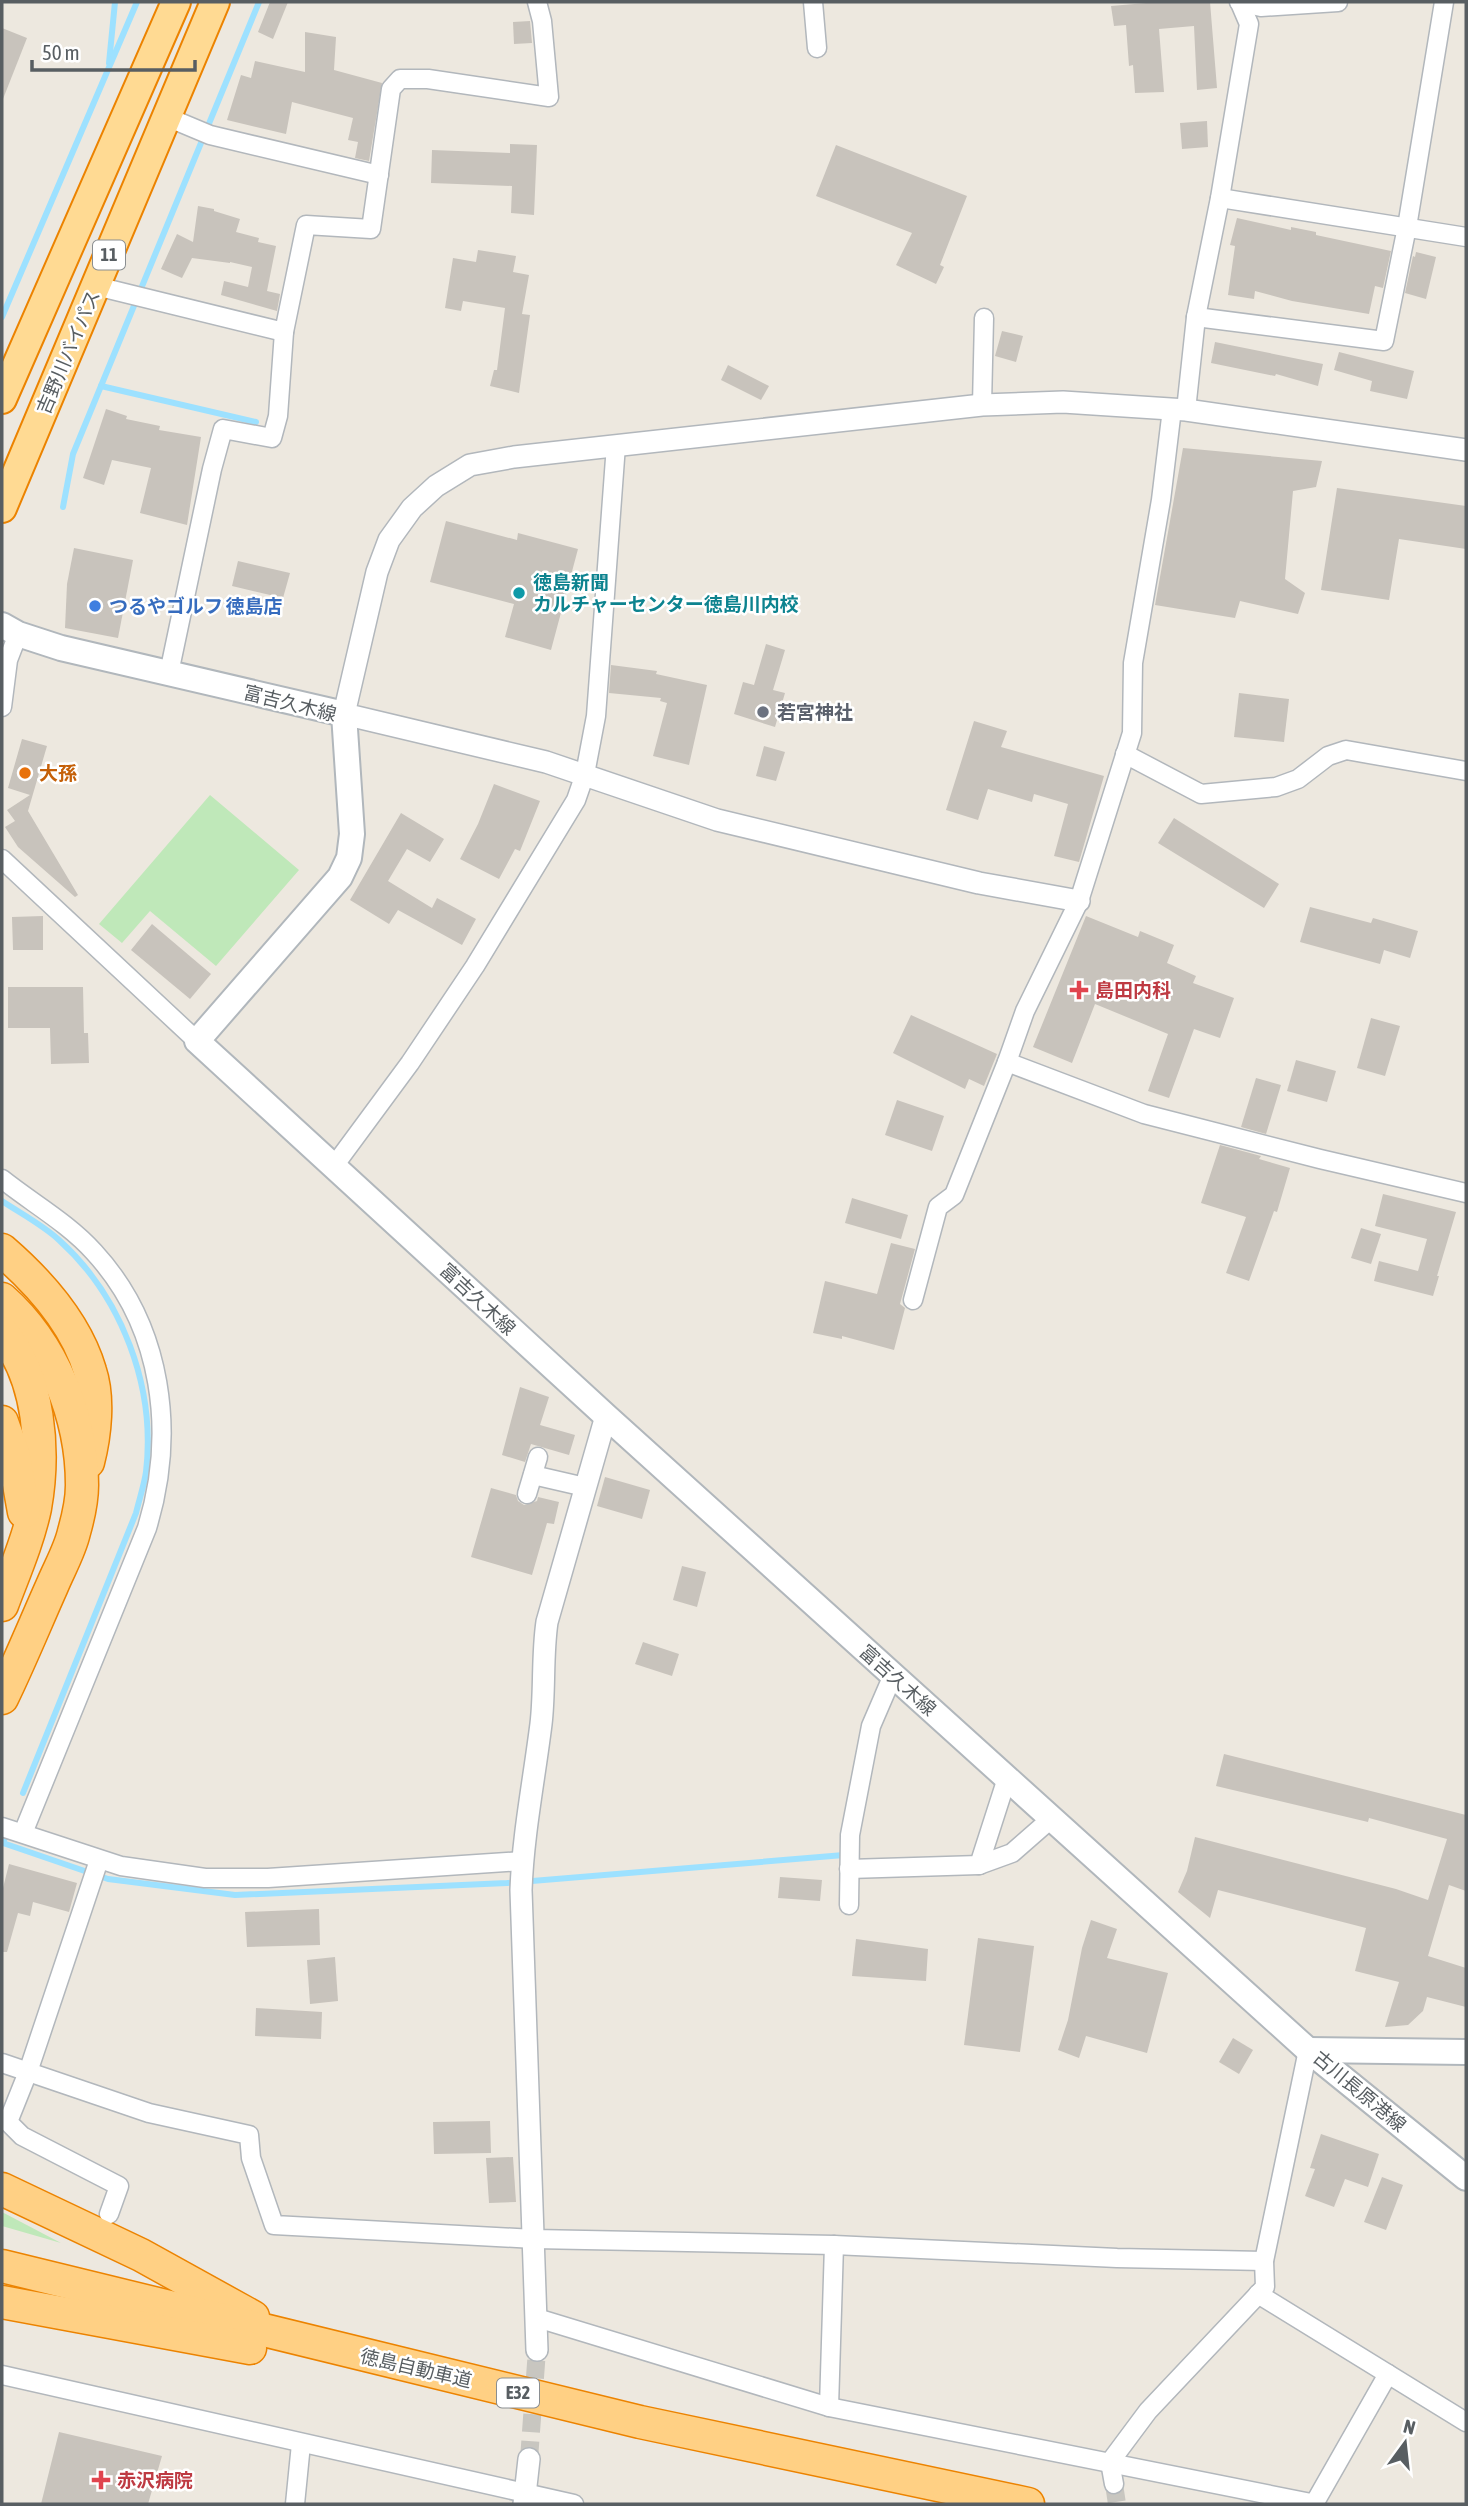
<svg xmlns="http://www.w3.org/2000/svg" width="1468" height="2506" font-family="'Asap Condensed','Noto Sans JP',sans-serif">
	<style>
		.green { fill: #bfe8b9 }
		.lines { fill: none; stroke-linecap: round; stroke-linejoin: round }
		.stream { stroke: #9de1ff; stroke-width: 6 }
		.building { fill: #c8c3bc }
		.minor-tunnel { stroke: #c8c6c0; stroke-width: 18; stroke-dasharray: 18 9; stroke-linecap: butt }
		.minor-casing { stroke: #b2b7bc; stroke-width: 21 }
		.tertiary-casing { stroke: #b2b7bc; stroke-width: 24 }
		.secondary-casing { stroke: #b1b7bc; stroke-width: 28 }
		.trunk-casing { stroke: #ec8300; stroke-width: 32 }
		.motorway-casing { stroke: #ec8300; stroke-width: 35 }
		.minor { stroke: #fff; stroke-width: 18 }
		.tertiary { stroke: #fff; stroke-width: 21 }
		.secondary { stroke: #fff; stroke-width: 24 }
		.trunk { stroke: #ffda93; stroke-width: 28 }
		.motorway { stroke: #ffd084; stroke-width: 32 }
		.culture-dot { fill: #0f9aa8; stroke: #fff; stroke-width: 2.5 }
		.shop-dot { fill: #3f7fe0; stroke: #fff; stroke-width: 2.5 }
		.worship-dot { fill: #6b7280; stroke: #fff; stroke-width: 2.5 }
		.food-dot { fill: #e8710a; stroke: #fff; stroke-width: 2.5 }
		.health-dot { fill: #e0444e; stroke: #fff; stroke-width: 2.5 }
		.labels { text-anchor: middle; stroke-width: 5; stroke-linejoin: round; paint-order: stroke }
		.shield { fill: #fff; stroke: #8a8e91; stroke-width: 2 }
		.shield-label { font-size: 18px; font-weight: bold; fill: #585e62 }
		.street-label { font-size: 19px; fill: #585e62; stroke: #fff }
		.culture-label { font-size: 19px; font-weight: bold; fill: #0d838f; stroke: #fff; text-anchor: start }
		.shop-label { font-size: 19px; font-weight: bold; fill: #366cbe; stroke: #fff; text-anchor: start }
		.worship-label { font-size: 19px; font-weight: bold; fill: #5b616d; stroke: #fff; text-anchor: start }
		.food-label { font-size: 19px; font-weight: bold; fill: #c56008; stroke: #fff; text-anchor: start }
		.health-label { font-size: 19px; font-weight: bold; fill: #be3a42; stroke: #fff; text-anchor: start }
	</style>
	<rect width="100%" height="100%" fill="#ede8df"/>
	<g class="green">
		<path d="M210,795L299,870L216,966L150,911L122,943L99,924Z"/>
		<path d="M2,2212L61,2243L2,2226Z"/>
	</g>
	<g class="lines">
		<g class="stream">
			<path d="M109,63L115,2"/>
			<path d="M2,317L137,2"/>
			<path d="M101,386L256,422"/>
			<path d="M63,507L73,454L259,2"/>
			<path d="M2,1201C20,1213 43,1225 59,1240C122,1297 156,1387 146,1472C144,1486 139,1500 136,1513L23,1793"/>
			<path d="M5,1838L3,1843L108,1879L235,1895L507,1883L844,1855"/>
		</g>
	</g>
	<g class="building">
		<path d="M270,2H288L273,39L258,32Z"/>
		<path d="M1158,2H1210L1217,88L1197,90L1194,26L1159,29L1164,92L1135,93L1133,65L1129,66L1126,25L1114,26L1111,6Z"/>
		<path d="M530,21L532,43L514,44L513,22Z"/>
		<path d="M2,28L27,38L3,99L2,98Z"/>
		<path d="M305,32L336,37L334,70L382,83L369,161L355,158L358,142L348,140L353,118L292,102L286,134L227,120L241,75L251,78L255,61L305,72Z"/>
		<path d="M1207,121L1208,147L1182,149L1180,123Z"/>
		<path d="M510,144L537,145L534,215L511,213L512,186L431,183L432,150L510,153Z"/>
		<path d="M836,145L967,196L940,265L944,267L936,284L896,265L912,233L816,196Z"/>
		<path d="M198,206L214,209V211L240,219L236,232L259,238L258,242L276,246L267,291L280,294L277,311L221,295L224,281L248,287L252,267L230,262V263L192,258L182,278L161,269L177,234L193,242Z"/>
		<path d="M1237,218L1291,230V227L1316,232V235L1391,251L1383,288L1375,286L1369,314L1292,301L1255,291L1254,299L1228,295L1235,246L1230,245Z"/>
		<path d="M478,250L516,256L513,272L529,275L522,314L530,315L519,393L490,386L494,370H497L505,308L463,301L461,311L445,308L453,258L476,262Z"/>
		<path d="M1416,252L1436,257L1426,299L1405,293L1413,256L1415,257Z"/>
		<path d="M1002,331L1023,336L1016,362L995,356Z"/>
		<path d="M1215,342L1323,364L1318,386L1276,374L1275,376L1211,363Z"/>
		<path d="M1339,352L1414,371L1407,399L1370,391L1372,381L1334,370Z"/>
		<path d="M728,365L769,386L761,400L721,380Z"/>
		<path d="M106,409L127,416L126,419L160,426L159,430L201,437L187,525L140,513L151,468L112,460L104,485L83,478Z"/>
		<path d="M1183,448L1322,461L1316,487L1293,491L1285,579L1305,593L1298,614L1240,601L1235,618L1155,605Z"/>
		<path d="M1337,488L1466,506V549L1399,539L1389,600L1321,590Z"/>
		<path d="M446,521L517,540L518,533L578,549L551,650L505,637L514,604L430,582Z"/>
		<path d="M74,548L133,560L118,638L65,628L67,584Z"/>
		<path d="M238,561L290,573L283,598L232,586Z"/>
		<path d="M766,644L785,650L773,690L785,693L775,727L734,714L743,682L754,685Z"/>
		<path d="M611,665L657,671L656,674L707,685L689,765L653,756L667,703L660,701L661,698L609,693Z"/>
		<path d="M1239,693L1289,699L1284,742L1234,737Z"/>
		<path d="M974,721L1007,731L1001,747L1104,776L1079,862L1054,856L1068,804L1034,794L1032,802L988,789L978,820L946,810Z"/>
		<path d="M22,739L47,746L28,811L78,895L75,897L18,847L5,827L15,821L7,810L30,795L8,788Z"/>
		<path d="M764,746L785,752L776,781L756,776Z"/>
		<path d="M494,784L540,801L520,851L515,849L499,879L460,859L478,824Z"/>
		<path d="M401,813L444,839L430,862L407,849L388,881L432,908L437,898L476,919L462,945L398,910L389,924L350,900Z"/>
		<path d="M1174,818L1279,884L1264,908L1158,843Z"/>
		<path d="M1310,907L1371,923L1373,918L1418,931L1410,958L1384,950L1380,964L1300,942Z"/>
		<path d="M43,916V950H13L12,917Z"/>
		<path d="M1086,916L1138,937L1140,931L1174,945L1167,963L1196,976L1193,983L1234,998L1220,1038L1194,1029L1169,1098L1148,1091L1168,1034L1095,1004L1072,1063L1033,1047Z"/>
		<path d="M152,924L211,974L190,999L131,950Z"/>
		<path d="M8,987H83L84,1033H88L89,1063L51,1064L50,1028H8Z"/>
		<path d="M911,1015L997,1054L984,1086L969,1079L965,1089L893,1053Z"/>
		<path d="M1371,1018L1400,1026L1385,1076L1357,1068Z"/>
		<path d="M1296,1060L1336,1071L1327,1102L1287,1091Z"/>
		<path d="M1256,1078L1281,1085L1266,1134L1241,1127Z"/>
		<path d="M897,1100L944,1116L932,1151L885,1135Z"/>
		<path d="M1220,1145L1261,1156L1259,1159L1290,1168L1277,1212L1274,1211L1249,1281L1226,1273L1246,1217L1201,1203Z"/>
		<path d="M1383,1194L1456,1212L1437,1276H1439L1433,1296L1374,1281L1379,1261L1418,1271L1427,1239L1375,1226Z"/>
		<path d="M852,1198L908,1215L901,1239L845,1223Z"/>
		<path d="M1361,1228L1381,1234L1371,1264L1351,1258Z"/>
		<path d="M891,1243L915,1249L900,1304L905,1308L894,1350L842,1336V1339L813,1333L825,1281L877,1294Z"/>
		<path d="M520,1387L549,1397L540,1425L575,1435L569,1455L531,1444L525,1462L502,1455Z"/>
		<path d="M605,1477L650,1490L642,1519L597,1506Z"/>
		<path d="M491,1488L516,1495L518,1501L524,1505L537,1501L538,1497L559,1502L554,1524L547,1523L532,1575L471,1557Z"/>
		<path d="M682,1566L706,1572L697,1607L673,1600Z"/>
		<path d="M643,1642L679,1654L672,1676L635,1664Z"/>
		<path d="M1224,1754L1466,1815V1891L1449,1885L1428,1956L1466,1968V2007L1427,1997L1423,2011L1408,2025L1385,2027L1399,1982L1355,1971L1366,1928L1218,1890L1210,1918L1178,1892L1187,1871L1195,1837L1396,1889L1428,1900L1447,1839L1369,1818L1368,1822L1216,1786Z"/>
		<path d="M9,1864L77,1883L69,1912L33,1902L30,1916L18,1913L7,1952H2V1892Z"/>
		<path d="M780,1877L822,1880L820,1901L778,1898Z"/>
		<path d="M319,1909L320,1945L247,1947L245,1912Z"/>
		<path d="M1091,1920L1117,1929L1107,1958L1168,1973L1147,2053L1086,2036L1079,2058L1058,2050L1068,2020L1082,1948Z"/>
		<path d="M978,1938L1034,1946L1020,2052L964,2045Z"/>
		<path d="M856,1939L928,1949L926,1981L852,1976Z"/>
		<path d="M335,1957L338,2001L310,2004L307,1960Z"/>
		<path d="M256,2008L322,2012L321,2039L255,2036Z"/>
		<path d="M1233,2038L1253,2050L1239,2074L1219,2062Z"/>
		<path d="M490,2121L491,2153L434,2154L433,2122Z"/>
		<path d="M1321,2134L1379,2154L1368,2187L1345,2179L1334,2207L1305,2196L1315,2169L1310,2168Z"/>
		<path d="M513,2157L516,2202L489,2203L486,2158Z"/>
		<path d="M1382,2177L1403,2185L1386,2230L1364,2222Z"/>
		<path d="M59,2432L162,2456L148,2504H41Z"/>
	</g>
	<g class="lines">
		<g class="minor-tunnel">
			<path d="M529,2459L537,2350"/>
			<path d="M1114,2484L1117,2504"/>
		</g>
		<g class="minor-casing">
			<g id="minor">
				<path d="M813,2L817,48"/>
				<path d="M1239,2L1261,7L1338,2"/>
				<path d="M167,117L210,135L379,175"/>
				<path d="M1220,198L1466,237"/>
				<path d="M96,286L284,332"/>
				<path d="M1196,317L1384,341L1407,227L1444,2"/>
				<path d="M982,405L984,318"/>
				<path d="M1172,409L1161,500L1133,663L1132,733L1079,901L1025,1011L1007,1062L1144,1114L1320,1159L1466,1193"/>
				<path d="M1186,410L1196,317L1220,198L1249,24L1240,3"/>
				<path d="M169,673L212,469L223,429L272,438L278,416L284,332L306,225L371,229L391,89L400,79H428L549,97L542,21L537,2"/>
				<path d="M2,707L8,660L18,634"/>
				<path d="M1125,754L1201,794L1276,787L1298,779L1328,756L1346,750L1466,771"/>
				<path d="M2,859L197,1041"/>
				<path d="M334,1166L410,1063L475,966L576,800L585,774L596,716L616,445"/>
				<path d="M2,1179C32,1203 68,1223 94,1252C163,1327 176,1433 147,1528L23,1833"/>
				<path d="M913,1300L938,1207L954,1195L1007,1062"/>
				<path d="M533,1475L585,1487"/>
				<path d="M527,1494L538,1457"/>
				<path d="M2,1827L121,1866L205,1878H268L522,1861"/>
				<path d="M99,1860L28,2072L8,2122L22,2136L119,2186L109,2214"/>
				<path d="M979,1865L1012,1853L1052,1818"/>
				<path d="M849,1869L979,1865L1007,1778"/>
				<path d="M849,1905L850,1835L871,1726L893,1675"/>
				<path d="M2,2063L149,2113L249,2135L251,2158L274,2225L534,2239L834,2245L1117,2258L1264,2261"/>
				<path d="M1258,2294L1466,2422"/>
				<path d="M537,2318L829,2407L1316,2504"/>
				<path d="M2,2375L574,2504"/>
				<path d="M829,2407L834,2245"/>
				<path d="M1114,2484L1110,2462L1148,2411L1265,2287L1264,2261L1308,2050"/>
				<path d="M295,2504L301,2444"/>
				<path d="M1314,2504L1388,2374"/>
			</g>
		</g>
		<g class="tertiary-casing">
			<g id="tertiary">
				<path d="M1079,901L979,883L717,820L546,762L344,714L377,572L389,540L412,508L436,486L470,465L514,457L982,405L1063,402L1186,410L1466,450"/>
				<path d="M537,2350L521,1890C523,1835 534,1780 541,1724C545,1690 542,1656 547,1622L606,1416"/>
				<path d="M524,2504L529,2459"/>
			</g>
		</g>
		<g class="secondary-casing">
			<g id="secondary">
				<path d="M2,625L18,634L61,648L344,714L352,834L349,858L340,877L197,1041L606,1416L1308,2050L1466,2178"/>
				<path d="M1308,2050L1466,2052"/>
			</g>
		</g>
		<g class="trunk-casing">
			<g id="trunk">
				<path d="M2,399L176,2"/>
				<path d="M2,508L215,2"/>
			</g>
		</g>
		<g class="motorway-casing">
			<g id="motorway">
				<path d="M2,1250C39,1282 76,1323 90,1371C99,1398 95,1435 88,1462"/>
				<path d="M2,1299C53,1344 82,1417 82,1485C82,1499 78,1518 74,1532C70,1550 59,1569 52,1586C35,1624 20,1661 2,1698"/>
				<path d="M2,1333C40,1377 45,1452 35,1508C28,1541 14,1573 2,1605"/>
				<path d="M2,1422L14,1456L24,1512"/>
				<path d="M2,2189L141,2255L253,2317"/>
				<path d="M2,2266L640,2422L1028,2504"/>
				<path d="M2,2302L250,2348"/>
			</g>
		</g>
		<use href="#minor" class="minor"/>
		<use href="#tertiary" class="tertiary"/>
		<use href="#secondary" class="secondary"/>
		<use href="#trunk" class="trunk"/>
		<use href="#motorway" class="motorway"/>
	</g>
	<circle class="culture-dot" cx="519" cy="593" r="7"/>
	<circle class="shop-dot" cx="95" cy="606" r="7"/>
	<circle class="worship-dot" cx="763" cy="712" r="7"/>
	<circle class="food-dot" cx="25" cy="773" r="7"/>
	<g class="health-dot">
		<path d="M1075.5 979.5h7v7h7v7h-7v7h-7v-7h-7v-7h7z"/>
		<path d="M97.5 2469.5h7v7h7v7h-7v7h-7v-7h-7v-7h7z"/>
	</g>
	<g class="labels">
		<g class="shield">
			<rect x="93" y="240.5" width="32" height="29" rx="5"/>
			<rect x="497" y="2378.5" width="42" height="29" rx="5"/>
		</g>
		<g class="shield-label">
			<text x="109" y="261">11</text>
			<text x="518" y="2399">E32</text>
		</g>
		<g class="street-label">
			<text transform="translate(68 352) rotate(-67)" y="7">吉野川バイパス</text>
			<text transform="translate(290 703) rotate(14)" y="7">富吉久木線</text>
			<text transform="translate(478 1299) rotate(43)" y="7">富吉久木線</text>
			<text transform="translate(898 1680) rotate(42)" y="7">富吉久木線</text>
			<text transform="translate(1360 2091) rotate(40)" y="7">古川長原港線</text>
			<text transform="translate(416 2368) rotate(13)" y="7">徳島自動車道</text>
		</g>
		<g class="culture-label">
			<text x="533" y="589">徳島新聞<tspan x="533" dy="22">カルチャーセンター徳島川内校</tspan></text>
		</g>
		<g class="shop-label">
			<text x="109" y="613">つるやゴルフ 徳島店</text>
		</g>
		<g class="worship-label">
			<text x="777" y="719">若宮神社</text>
		</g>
		<g class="food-label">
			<text x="39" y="780">大孫</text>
		</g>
		<g class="health-label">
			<text x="1095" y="997">島田内科</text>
			<text x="117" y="2487">赤沢病院</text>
		</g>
	</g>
	<rect width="1468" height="2506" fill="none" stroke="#585e62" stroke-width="7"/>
	<g transform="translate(1405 2443) rotate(15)" stroke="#ffffff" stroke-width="5" paint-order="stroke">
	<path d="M0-5L12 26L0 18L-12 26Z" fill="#585e62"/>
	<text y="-10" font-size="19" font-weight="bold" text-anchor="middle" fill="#585e62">N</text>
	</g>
	<path d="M32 60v10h163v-10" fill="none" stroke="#585e62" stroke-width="3.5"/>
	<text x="42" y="60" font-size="21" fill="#585e62" stroke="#ffffff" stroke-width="5" paint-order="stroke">50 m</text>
</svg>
